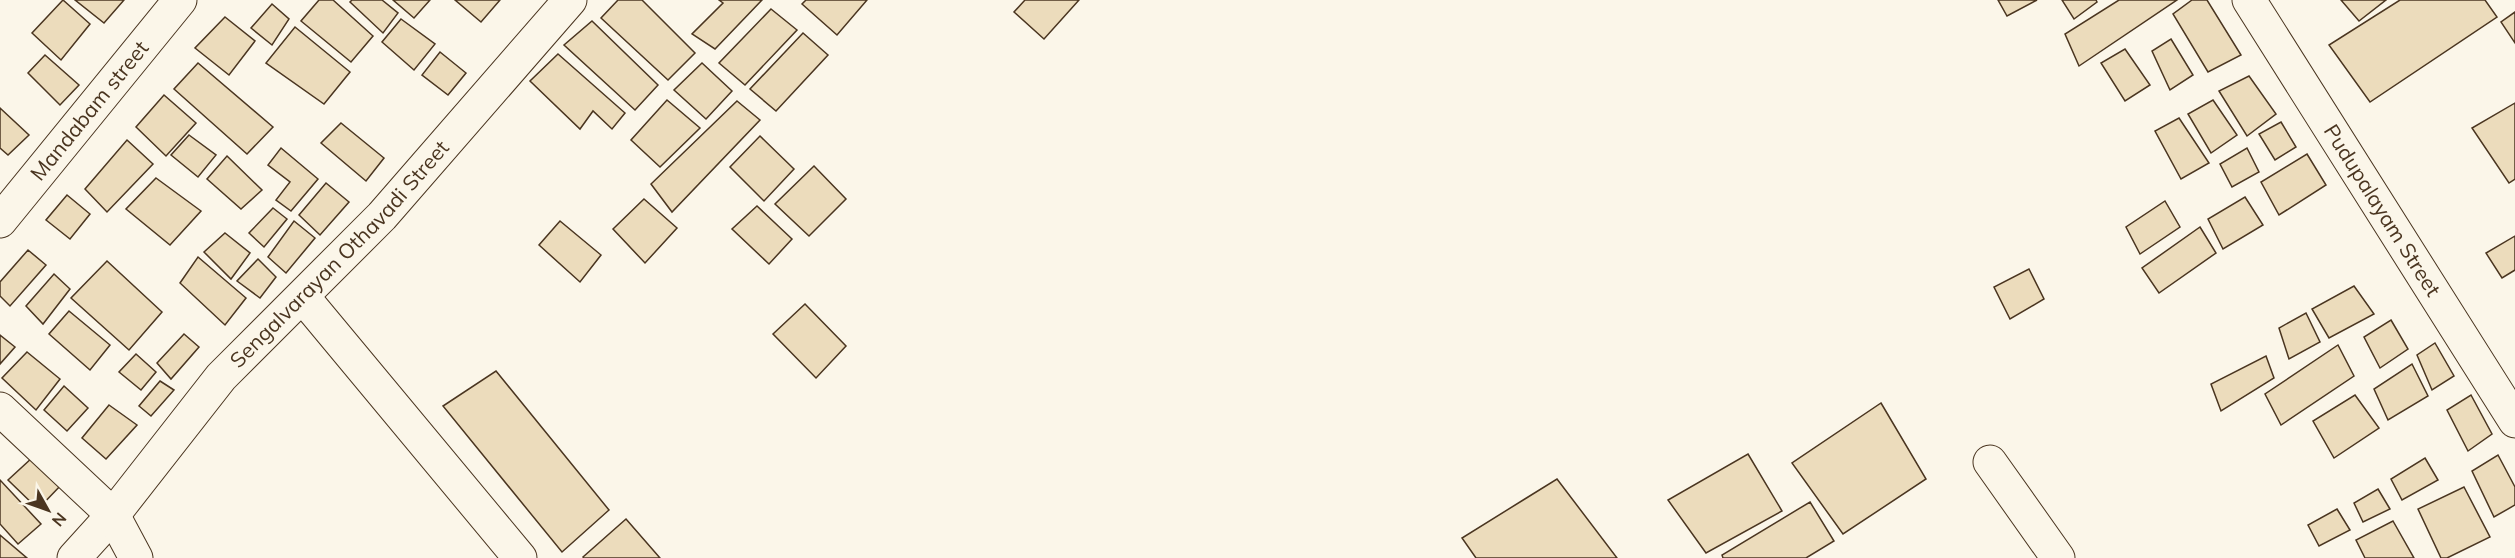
<svg xmlns="http://www.w3.org/2000/svg" width="2515" height="558" font-family="Mulish,sans-serif">
	<style>
		.building { fill: #ecdcbc; stroke: #4a3520; stroke-width: 1.5 }
		.lines { fill: none; stroke-linecap: round; stroke-linejoin: round }
		.minor-casing { stroke: #4a3520; stroke-width: 35 }
		.tertiary-casing { stroke: #4a3520; stroke-width: 35 }
		.minor { stroke: #fbf6e9; stroke-width: 33 }
		.tertiary { stroke: #fbf6e9; stroke-width: 33 }
		.labels { text-anchor: middle; stroke-width: 4.5; stroke-linejoin: round; paint-order: stroke }
		.street-label { font-size: 21px; fill: #4a3520; stroke: #fbf6e9 }
	</style>
	<rect width="100%" height="100%" fill="#fbf6e9"/>
	<g class="building">
		<path d="M63,0L90,24L61,60L32,33Z"/>
		<path d="M75,0H124L104,23Z"/>
		<path d="M319,0H333L373,36L351,62L301,21Z"/>
		<path d="M352,0H382L398,13L383,33L350,2Z"/>
		<path d="M393,0H430L414,18Z"/>
		<path d="M455,0H500L481,22Z"/>
		<path d="M618,0H642L695,53L668,80L601,18Z"/>
		<path d="M719,0H762L715,49L692,34L723,3Z"/>
		<path d="M806,0H867L837,35L802,4Z"/>
		<path d="M1025,0H1079L1044,39L1014,12Z"/>
		<path d="M1998,0H2037L2007,16Z"/>
		<path d="M2062,0H2096L2097,2L2074,19Z"/>
		<path d="M2119,0H2177L2079,66L2065,34Z"/>
		<path d="M2192,0H2207L2241,55L2208,72L2173,14Z"/>
		<path d="M2341,0H2386L2359,21Z"/>
		<path d="M2400,0H2485L2497,17L2370,102L2329,45Z"/>
		<path d="M272,4L289,19L272,45L251,28Z"/>
		<path d="M771,9L797,30L745,85L719,63Z"/>
		<path d="M2515,12V43L2501,22Z"/>
		<path d="M225,17L255,41L229,75L195,48Z"/>
		<path d="M401,19L435,44L414,70L382,42Z"/>
		<path d="M592,21L658,85L635,110L564,45Z"/>
		<path d="M295,27L350,72L324,104L266,63Z"/>
		<path d="M803,33L828,55L776,111L750,89Z"/>
		<path d="M2171,39L2193,75L2170,90L2152,51Z"/>
		<path d="M2125,49L2150,85L2125,101L2101,63Z"/>
		<path d="M440,52L466,73L448,95L422,75Z"/>
		<path d="M558,54L625,113L612,129L593,111L580,129L530,81Z"/>
		<path d="M45,55L79,85L60,105L28,73Z"/>
		<path d="M198,63L273,127L247,154L174,89Z"/>
		<path d="M702,63L732,91L706,119L674,90Z"/>
		<path d="M2249,76L2276,114L2247,136L2219,91Z"/>
		<path d="M164,95L196,123L166,156L136,127Z"/>
		<path d="M667,100L700,128L660,167L631,140Z"/>
		<path d="M2213,100L2237,135L2211,153L2188,114Z"/>
		<path d="M737,101L760,120L672,212L651,184Z"/>
		<path d="M2515,103V179L2509,183L2472,128Z"/>
		<path d="M0,108L29,135L8,155L0,148Z"/>
		<path d="M2179,118L2209,163L2181,179L2155,131Z"/>
		<path d="M2281,122L2296,147L2275,160L2259,134Z"/>
		<path d="M341,123L384,158L366,181L321,143Z"/>
		<path d="M189,135L216,155L198,177L171,155Z"/>
		<path d="M760,136L794,169L764,201L730,167Z"/>
		<path d="M127,140L153,164L107,212L85,189Z"/>
		<path d="M281,148L318,179L291,211L276,200L290,182L268,165Z"/>
		<path d="M2247,148L2259,172L2232,187L2220,164Z"/>
		<path d="M2307,154L2326,185L2279,215L2261,182Z"/>
		<path d="M227,156L262,190L241,209L207,179Z"/>
		<path d="M814,166L846,199L809,236L775,204Z"/>
		<path d="M156,178L201,211L170,245L126,209Z"/>
		<path d="M326,183L349,202L320,235L299,215Z"/>
		<path d="M67,195L90,214L70,239L46,220Z"/>
		<path d="M2245,197L2263,225L2223,249L2208,219Z"/>
		<path d="M644,199L677,228L645,263L613,229Z"/>
		<path d="M2165,201L2180,227L2140,254L2126,227Z"/>
		<path d="M757,206L792,239L769,264L732,229Z"/>
		<path d="M273,208L287,219L264,247L249,233Z"/>
		<path d="M294,221L315,238L286,273L268,257Z"/>
		<path d="M560,221L601,255L580,282L539,245Z"/>
		<path d="M2200,227L2216,253L2159,293L2142,268Z"/>
		<path d="M225,233L250,253L231,279L204,252Z"/>
		<path d="M2515,236V270L2502,278L2486,253Z"/>
		<path d="M28,250L46,265L10,306L0,296V282Z"/>
		<path d="M198,257L246,298L225,325L180,283Z"/>
		<path d="M258,259L276,277L260,298L237,281Z"/>
		<path d="M107,261L162,312L129,350L71,298Z"/>
		<path d="M2029,269L2044,299L2010,319L1994,287Z"/>
		<path d="M54,274L70,289L43,324L26,306Z"/>
		<path d="M2354,286L2374,314L2329,338L2312,309Z"/>
		<path d="M805,304L846,346L816,378L773,334Z"/>
		<path d="M69,311L110,345L90,370L49,334Z"/>
		<path d="M2306,313L2320,342L2289,359L2279,328Z"/>
		<path d="M2391,320L2408,349L2380,368L2364,337Z"/>
		<path d="M184,334L199,347L171,379L157,363Z"/>
		<path d="M0,335L15,347L0,364Z"/>
		<path d="M2435,343L2454,376L2432,390L2417,355Z"/>
		<path d="M2338,345L2354,376L2281,425L2265,394Z"/>
		<path d="M27,352L60,379L36,410L2,378Z"/>
		<path d="M136,354L156,372L141,390L119,372Z"/>
		<path d="M2266,356L2274,378L2221,411L2211,384Z"/>
		<path d="M2412,364L2428,396L2388,420L2374,389Z"/>
		<path d="M496,371L609,510L562,552L443,406Z"/>
		<path d="M160,381L174,390L151,416L139,406Z"/>
		<path d="M64,386L88,408L67,431L44,410Z"/>
		<path d="M2355,395L2379,428L2334,458L2313,421Z"/>
		<path d="M2471,395L2492,434L2468,451L2447,410Z"/>
		<path d="M1881,403L1926,479L1843,534L1792,463Z"/>
		<path d="M109,405L137,425L106,459L82,438Z"/>
		<path d="M1748,454L1782,511L1706,553L1668,500Z"/>
		<path d="M2498,455L2515,487V505L2494,517L2472,471Z"/>
		<path d="M33,457L62,484L38,509L8,480Z"/>
		<path d="M2425,458L2438,480L2402,500L2391,479Z"/>
		<path d="M1557,479L1617,558H1476L1462,538Z"/>
		<path d="M0,480L41,524L18,544L0,524Z"/>
		<path d="M2464,487L2490,537L2447,558H2441L2418,509Z"/>
		<path d="M2378,489L2390,509L2363,522L2354,503Z"/>
		<path d="M1810,502L1834,541L1806,558H1723L1722,555Z"/>
		<path d="M2337,509L2350,530L2319,546L2308,525Z"/>
		<path d="M626,519L660,558H584L583,557Z"/>
		<path d="M2393,521L2414,558H2365L2356,540Z"/>
		<path d="M0,535L27,558H0Z"/>
	</g>
	<g class="lines">
		<g class="minor-casing">
			<g id="minor">
				<path id="s1" d="M2249,0L2515,421"/>
				<path id="s2" d="M0,221L180,0"/>
				<path d="M303,297L520,558"/>
				<path d="M1990,462L2058,558"/>
				<path id="s3" d="M74,558L113,515L221,377L382,216L570,0"/>
			</g>
		</g>
		<g class="tertiary-casing">
			<path id="tertiary" d="M0,409L113,515L136,558"/>
		</g>
		<use href="#minor" class="minor"/>
		<use href="#tertiary" class="tertiary"/>
	</g>
	<g class="labels">
		<g class="street-label">
			<text dy="7" stroke="none"><textPath href="#s2" startOffset="142">Mandabam street</textPath></text>
			<text dy="7" stroke="none"><textPath href="#s1" startOffset="249">Pudupalayam Street</textPath></text>
			<text dy="7" stroke="none"><textPath href="#s3" startOffset="404">Sengalvarayan Othavadi Street</textPath></text>
		</g>
	</g>
	<g transform="translate(48 510) rotate(130)" stroke="#fbf6e9" stroke-width="4.5" paint-order="stroke">
	<path d="M0-4.5L10 22L0 15L-10 22Z" fill="#4a3520"/>
	<text y="-9" font-size="16" font-weight="bold" text-anchor="middle" fill="#4a3520">N</text>
	</g>
</svg>
